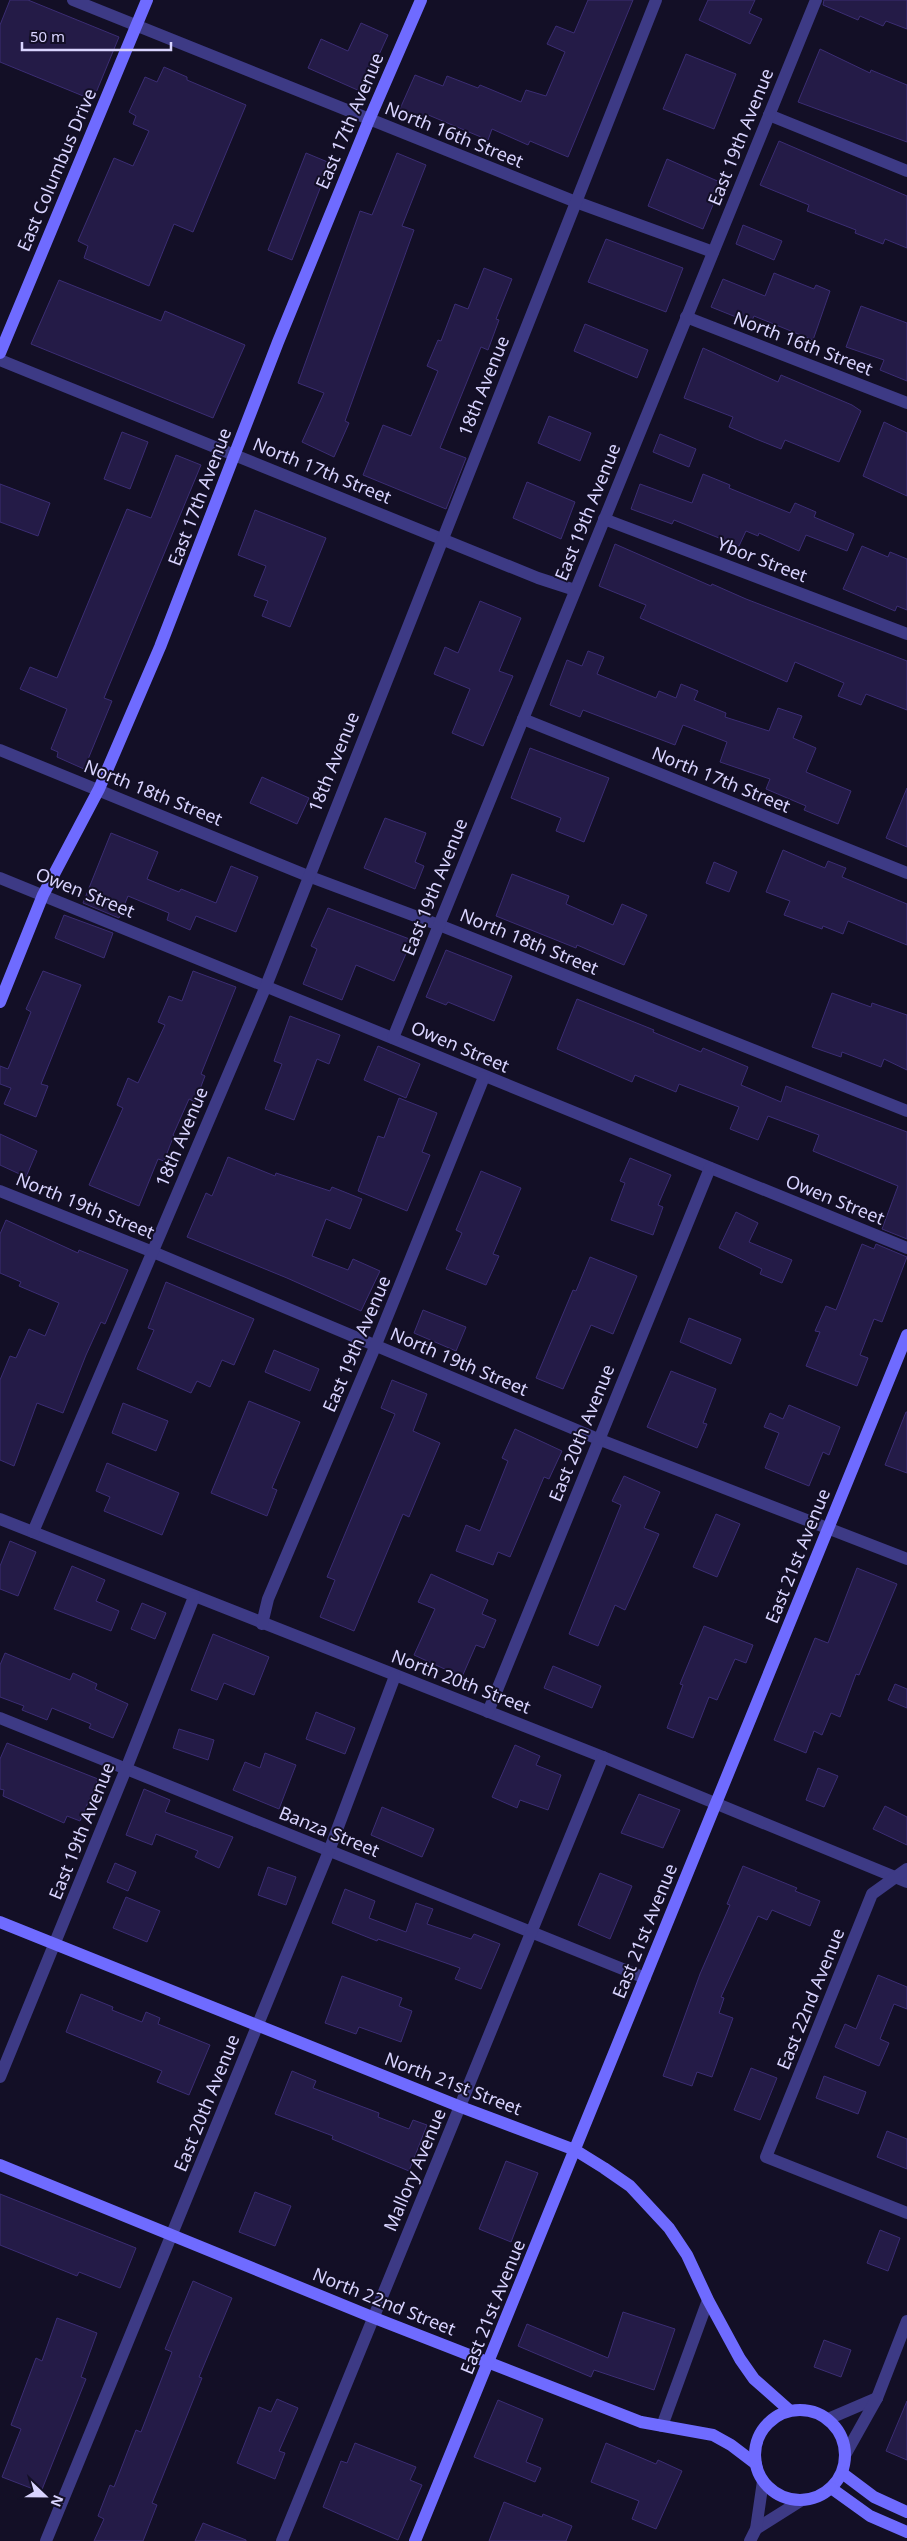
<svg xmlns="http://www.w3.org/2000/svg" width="907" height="2541" font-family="'Noto Sans',sans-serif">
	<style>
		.building { fill: #241b47; stroke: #3b2d73 }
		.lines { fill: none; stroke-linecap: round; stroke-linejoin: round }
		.street { stroke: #3d3a85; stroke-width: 12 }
		.secondary { stroke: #6f6bff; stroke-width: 12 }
		.labels { text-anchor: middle; stroke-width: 4; stroke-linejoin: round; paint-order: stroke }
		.street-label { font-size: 18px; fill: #d9d4ff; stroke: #130f26 }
	</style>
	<rect width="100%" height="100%" fill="#130f26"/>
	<g class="building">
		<path d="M10,0H28L119,37L93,100L0,62V25Z"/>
		<path d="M588,0H633L568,157L530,141L528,145L492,129L488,140L426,114L423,121L399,111L415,75L443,86L447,76L478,88L480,85L521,102L526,90L546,96L565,52L547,44L556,26L574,33Z"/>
		<path d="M708,0H755L749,13L762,19L750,44L699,20Z"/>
		<path d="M824,0H907V29L886,21L883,26L860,16L858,20L823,5Z"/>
		<path d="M361,23L388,35L362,92L308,68L321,39L348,51Z"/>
		<path d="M820,49L870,73L871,70L907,85V142L798,102Z"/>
		<path d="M686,54L736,74L714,129L663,109Z"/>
		<path d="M164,67L187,77V80L246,105L193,232L174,224L149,286L84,258L88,246L78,241L114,158L133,166L149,131L133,124L136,116L129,112L145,77L157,82Z"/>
		<path d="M779,141L907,196V248L885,239L883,244L855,233L856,230L807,211L809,205L760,185Z"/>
		<path d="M306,153L330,163L292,260L268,250Z"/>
		<path d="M397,153L426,165L402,226L414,230L345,421L349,423L334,457L302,442L324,393L298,383L360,211L372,215Z"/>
		<path d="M667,159L722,183L703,229L648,206Z"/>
		<path d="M743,225L782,241L774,260L736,244Z"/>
		<path d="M606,239L683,268L666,312L588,282Z"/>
		<path d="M484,268L512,279L496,319L499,320L488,350L481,347L440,448L466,458L446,509L363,475L383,425L411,436L438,371L427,366L438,340L441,341L455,304L468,309Z"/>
		<path d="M774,273L814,289L816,285L830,291L813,340L754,316L751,323L711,307L723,279L765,296Z"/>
		<path d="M59,280L161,321L165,311L245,345L213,418L31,344Z"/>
		<path d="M861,306L907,323V381L880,370L884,360L846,347Z"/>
		<path d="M585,324L648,350L637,378L574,351Z"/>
		<path d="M703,348L778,382L781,375L852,405L861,411L839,462L785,440L781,449L756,439L729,427L733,417L684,398Z"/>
		<path d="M549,416L591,433L580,461L538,443Z"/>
		<path d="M884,422L907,433V496L863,476Z"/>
		<path d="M122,432L148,442L130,489L104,479Z"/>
		<path d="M660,434L696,449L689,467L653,452Z"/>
		<path d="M176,455L201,465L104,698L112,701L84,769L57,757L58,752L51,749L67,709L20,689L30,667L57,678L127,509L151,518Z"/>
		<path d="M703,474L730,485L729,488L790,513L795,503L816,512L814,517L854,534L847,551L806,535L799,551L759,533L758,536L746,531L739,546L674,520L672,524L631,509L640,484L692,503Z"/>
		<path d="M527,482L575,502L561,539L513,518Z"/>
		<path d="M0,484L50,503L38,536L0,522Z"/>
		<path d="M255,510L326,538L290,627L262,616L268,601L254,596L266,566L238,555Z"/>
		<path d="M615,544L711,586L712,584L746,599L907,661V710L866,694L861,705L838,696L844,683L795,662L787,682L640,618L646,605L599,586Z"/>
		<path d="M862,546L888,557L890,552L907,559V610L897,606L895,611L843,589Z"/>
		<path d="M480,601L521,618L499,671L513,676L483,746L452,733L470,689L434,674L445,647L458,653Z"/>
		<path d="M588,651L604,657L597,674L656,698L659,691L676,698L681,684L698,691L694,700L726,713L725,717L769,731L778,708L802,716L793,738L816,748L806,772L851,791L838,824L804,810L806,806L766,789L770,779L720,762L727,742L683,725L675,745L583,710L580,717L550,705L567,660L582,666Z"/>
		<path d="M530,748L609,778L584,842L556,831L561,818L511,798Z"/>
		<path d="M262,777L309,798L297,824L250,803Z"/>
		<path d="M907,788V847L886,838Z"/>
		<path d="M385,818L426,833L415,862L424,866L415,889L364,868Z"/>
		<path d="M111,833L158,852L147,879L179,892L181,889L216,903L231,866L258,877L236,932L196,916L190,930L167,920L169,913L128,896L119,918L83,903Z"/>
		<path d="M783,850L825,868L828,861L846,868L842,877L907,904V945L848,921L843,934L823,926L822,929L784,915L790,901L766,892Z"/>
		<path d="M714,862L737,872L729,892L706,883Z"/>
		<path d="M512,874L569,896L566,904L613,925L622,904L647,915L624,965L577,945L576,948L496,916Z"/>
		<path d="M328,908L412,940L394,981L356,965L342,1000L303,984L317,949L311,946Z"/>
		<path d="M64,915L113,933L104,958L55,938Z"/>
		<path d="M446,950L512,976L494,1021L448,1002L446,1005L426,997Z"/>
		<path d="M43,971L81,985L41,1084L48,1086L36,1117L4,1104L11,1088L0,1084V1066L8,1069L31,1012L26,1009Z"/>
		<path d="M193,971L236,987L201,1074L205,1076L195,1102L189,1099L173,1135H174L164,1161L158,1159L139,1206L89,1185L123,1108L117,1105L128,1078L138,1083L165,1025L158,1022L169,996L182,1001Z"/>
		<path d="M832,993L871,1007L872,1003L907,1015V1070L884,1059L881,1067L842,1052L841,1057L812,1047Z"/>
		<path d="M577,999L654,1030L653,1032L701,1052L703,1048L748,1067L741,1085L781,1102L786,1086L907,1132V1239L882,1229L898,1186L813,1151L819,1135L768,1116L758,1140L730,1129L739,1107L679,1084L676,1092L635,1075L632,1082L557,1049Z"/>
		<path d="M290,1016L340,1035L329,1064L317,1059L294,1120L265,1109L282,1064L274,1061Z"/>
		<path d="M378,1046L420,1064L406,1098L364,1080Z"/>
		<path d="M399,1098L437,1113L422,1152L430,1155L407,1211L358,1191L378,1136L384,1138Z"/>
		<path d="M0,1134L37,1151L26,1177L0,1165Z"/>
		<path d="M228,1157L275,1176L276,1173L330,1191L332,1187L362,1199L350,1229L326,1219L312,1256L348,1270L353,1259L380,1271L361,1311L287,1278L187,1237L206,1193L212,1196Z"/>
		<path d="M630,1158L671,1175L658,1205L663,1207L653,1235L611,1220L625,1183L620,1181Z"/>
		<path d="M481,1171L521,1188L493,1254L499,1256L486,1285L446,1269L462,1233L456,1230Z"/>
		<path d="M736,1212L758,1223L749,1242L792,1260L782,1283L760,1274L762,1269L719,1248Z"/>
		<path d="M6,1220L78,1253L79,1250L128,1270L105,1324L101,1322L86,1355L63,1413L37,1403L14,1466L0,1460V1380L10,1356L16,1358L29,1329L45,1336L59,1303L19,1286L21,1282L0,1273V1234Z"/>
		<path d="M862,1244L874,1249L876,1244L907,1257L882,1322L874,1319L860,1355L868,1358L857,1386L806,1366L820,1332L815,1331L826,1306L836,1310Z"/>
		<path d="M590,1257L637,1276L613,1334L591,1325L563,1389L536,1378L573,1290L576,1291Z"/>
		<path d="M166,1282L254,1319L234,1365L222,1360L210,1387L197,1381L191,1393L137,1369L154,1330L148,1328Z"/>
		<path d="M423,1310L466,1327L456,1351L414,1333Z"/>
		<path d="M689,1318L741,1339L731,1364L680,1342Z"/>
		<path d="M274,1350L319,1369L310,1391L265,1372Z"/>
		<path d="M671,1371L716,1389L703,1423L707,1424L697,1448L647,1427Z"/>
		<path d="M392,1380L427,1394L413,1431L440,1443L409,1517L403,1514L354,1631L320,1617L335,1580L327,1577L395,1414L381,1408Z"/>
		<path d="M249,1401L300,1422L272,1488L277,1490L267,1516L211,1493Z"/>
		<path d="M123,1403L168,1421L156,1451L112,1433Z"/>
		<path d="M789,1405L840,1427L829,1455L823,1452L809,1486L765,1468L779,1433L764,1427L770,1413L783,1419Z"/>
		<path d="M906,1412H907V1473L885,1465Z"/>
		<path d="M515,1429L562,1451L549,1479L544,1477L510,1557L498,1552L493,1565L456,1551L466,1525L480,1531L508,1461L502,1458Z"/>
		<path d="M107,1463L179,1493L162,1535L104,1511L110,1497L96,1491Z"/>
		<path d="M624,1476L660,1492L644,1528L659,1534L625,1610L615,1605L598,1646L569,1634L621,1505L612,1501Z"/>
		<path d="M716,1514L740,1524L717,1577L693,1567Z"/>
		<path d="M10,1541L36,1552L18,1596L0,1589V1566Z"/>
		<path d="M72,1566L105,1580L96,1601L119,1611L111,1631L54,1609Z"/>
		<path d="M857,1568L897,1584L859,1675L856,1674L840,1717L831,1713L822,1735L814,1731L806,1753L774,1740L815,1638L828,1643Z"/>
		<path d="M431,1574L488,1600L482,1614L496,1620L484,1648L476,1645L462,1677L414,1655L435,1609L418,1602Z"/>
		<path d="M142,1603L166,1613L155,1639L131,1629Z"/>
		<path d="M704,1626L753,1645L746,1663L735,1659L717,1700L709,1697L693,1738L667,1728L683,1685L680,1684Z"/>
		<path d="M213,1634L269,1657L254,1695L224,1683L217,1700L191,1690Z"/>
		<path d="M5,1653L70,1680L73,1673L97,1684L95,1689L128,1704L113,1738L89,1728L91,1724L52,1708L47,1720L22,1710L24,1706L0,1697V1665Z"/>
		<path d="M553,1666L601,1686L592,1708L544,1688Z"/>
		<path d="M895,1684L907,1689V1708L888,1700Z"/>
		<path d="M316,1712L355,1728L345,1754L306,1739Z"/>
		<path d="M179,1729L214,1740L208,1760L173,1748Z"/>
		<path d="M7,1743L98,1779L80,1821L67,1816L64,1823L3,1796L4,1790L0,1789V1759Z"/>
		<path d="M515,1745L540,1756L536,1765L561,1775L548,1810L520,1800L517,1808L492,1797Z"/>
		<path d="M265,1753L296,1765L279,1809L233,1790L245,1762L260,1768Z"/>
		<path d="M818,1768L838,1776L824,1807L806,1800Z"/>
		<path d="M144,1789L170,1800L165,1812L233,1837L219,1868L195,1857L198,1851L156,1834L152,1845L126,1835Z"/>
		<path d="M639,1794L680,1810L663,1848L621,1833Z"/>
		<path d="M885,1806L907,1817V1845L873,1829Z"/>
		<path d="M382,1807L434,1829L422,1857L371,1835Z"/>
		<path d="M115,1863L136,1872L128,1891L107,1882Z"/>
		<path d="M743,1866L797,1888L795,1891L820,1901L810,1926L772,1910L767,1920L758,1916L721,1997L724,1998L719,2013L733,2018L712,2077L697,2072L692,2086L663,2076L700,1974L730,1905L727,1904Z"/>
		<path d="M268,1867L296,1877L286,1905L258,1895Z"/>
		<path d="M600,1873L632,1886L610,1939L578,1925Z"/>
		<path d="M345,1889L375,1901L369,1918L406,1932L416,1903L433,1909L427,1924L471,1939L474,1934L500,1944L481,1989L455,1979L460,1968L378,1939L377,1941L332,1923Z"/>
		<path d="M126,1897L160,1911L147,1942L113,1928Z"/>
		<path d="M878,1975L907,1987V2009L894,2004L880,2039L889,2043L879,2066L835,2047L845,2024L856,2029Z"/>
		<path d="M342,1976L402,1998L399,2006L412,2011L401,2042L359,2027L356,2034L325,2023Z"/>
		<path d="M81,1994L113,2007L112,2010L142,2022L146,2012L160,2018L158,2024L210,2045L189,2095L157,2082L162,2071L66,2032Z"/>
		<path d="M751,2068L777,2078L760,2120L734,2110Z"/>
		<path d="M292,2071L316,2081L313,2088L379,2113L378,2117L409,2129L413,2120L427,2125L409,2171L332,2139L333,2136L275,2114Z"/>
		<path d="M824,2076L866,2092L858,2114L816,2098Z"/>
		<path d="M887,2131L907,2139V2169L877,2157Z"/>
		<path d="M506,2161L538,2173L511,2242L479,2229Z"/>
		<path d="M255,2192L291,2206L275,2246L239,2232Z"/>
		<path d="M0,2194L136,2248L120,2288L79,2272L77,2276L0,2245Z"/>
		<path d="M880,2230L900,2238L888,2271L867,2263Z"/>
		<path d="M193,2281L232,2298L199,2377L202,2378L152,2503L157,2505L143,2541H94L104,2519L98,2516L110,2485L114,2487L136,2430L141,2432L172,2352L165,2349Z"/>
		<path d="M623,2312L675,2329L654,2390L594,2370L591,2377L518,2346L527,2324L608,2358Z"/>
		<path d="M57,2318L97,2333L81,2377L86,2379L41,2492L2,2477L21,2429L11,2425L36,2358L42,2361Z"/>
		<path d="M824,2340L851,2350L841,2377L814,2367Z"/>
		<path d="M277,2399L298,2408L279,2451L285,2453L275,2479L237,2463L259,2407L271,2412Z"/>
		<path d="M498,2400L543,2419L526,2462L541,2468L535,2482L474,2457Z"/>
		<path d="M907,2401V2460L886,2451Z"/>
		<path d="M355,2443L416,2467L410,2480L422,2485L398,2540L323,2507L341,2461L347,2463Z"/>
		<path d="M606,2443L656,2464L658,2460L682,2471L656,2529L632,2519L639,2501L591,2482Z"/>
		<path d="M504,2502L542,2517L543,2514L572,2526L566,2541H489Z"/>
		<path d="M203,2523L246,2540V2541H195Z"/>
	</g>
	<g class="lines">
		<g class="street">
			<path d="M73,0L576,202L713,252"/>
			<path d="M769,115L907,171"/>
			<path d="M686,317L907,403"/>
			<path d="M0,360L538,578L575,590"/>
			<path d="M604,519L907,634"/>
			<path d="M523,719L907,873"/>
			<path d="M0,750L308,876L439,925L907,1111"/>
			<path d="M0,878L907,1248"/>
			<path d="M393,1038L816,0"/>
			<path d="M0,1191L153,1252L598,1439L907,1559"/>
			<path d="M0,1519L603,1757L907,1882"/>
			<path d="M33,1532L266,986L656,0"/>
			<path d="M262,1624L268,1599L375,1347L484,1077"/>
			<path d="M488,1712L710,1168"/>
			<path d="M0,1718L645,1978"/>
			<path d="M907,1869L872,1894L766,2157L907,2213"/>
			<path d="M0,2077L126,1769L194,1597"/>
			<path d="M828,2419L877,2398"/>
			<path d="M662,2426L708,2300"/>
			<path d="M845,2455L877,2398L907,2321"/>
			<path d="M756,2529L802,2500"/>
			<path d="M46,2541L329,1851L395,1676"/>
			<path d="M282,2541L603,1757"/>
			<path d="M750,2541L756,2529L763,2481"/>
		</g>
		<g class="secondary">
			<path d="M0,353L147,0"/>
			<path d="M0,1002L43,895L99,789L160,647L278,342L369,120L421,0"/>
			<path d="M0,1922L461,2107L575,2150L604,2168L630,2186L669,2228L687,2255L708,2300L740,2359L754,2379L789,2410"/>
			<path d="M0,2165L372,2317L641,2422L713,2435L731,2445L756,2464"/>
			<circle cx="800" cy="2455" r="45"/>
			<path d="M842,2473L874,2497L907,2512"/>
			<path d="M831,2488L870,2516L907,2532"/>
			<path d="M415,2541L907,1335"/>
		</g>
	</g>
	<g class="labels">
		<g class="street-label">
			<text transform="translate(350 121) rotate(-67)" y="6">East 17th Avenue</text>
			<text transform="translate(454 135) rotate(22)" y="6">North 16th Street</text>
			<text transform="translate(741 137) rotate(-68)" y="6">East 19th Avenue</text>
			<text transform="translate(57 170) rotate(-67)" y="6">East Columbus Drive</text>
			<text transform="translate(803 344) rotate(21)" y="6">North 16th Street</text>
			<text transform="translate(484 386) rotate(-68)" y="6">18th Avenue</text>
			<text transform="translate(322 471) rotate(22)" y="6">North 17th Street</text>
			<text transform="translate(200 497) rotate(-69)" y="6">East 17th Avenue</text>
			<text transform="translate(588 512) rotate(-68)" y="6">East 19th Avenue</text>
			<text transform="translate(762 560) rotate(21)" y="6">Ybor Street</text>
			<text transform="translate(334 762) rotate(-68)" y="6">18th Avenue</text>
			<text transform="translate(721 780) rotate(22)" y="6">North 17th Street</text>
			<text transform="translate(153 793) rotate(22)" y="6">North 18th Street</text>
			<text transform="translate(435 887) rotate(-68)" y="6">East 19th Avenue</text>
			<text transform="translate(85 893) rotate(22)" y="6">Owen Street</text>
			<text transform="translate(529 942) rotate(22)" y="6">North 18th Street</text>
			<text transform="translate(460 1047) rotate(23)" y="6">Owen Street</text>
			<text transform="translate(182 1137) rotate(-67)" y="6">18th Avenue</text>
			<text transform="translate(835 1200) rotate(22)" y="6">Owen Street</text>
			<text transform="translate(85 1206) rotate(22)" y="6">North 19th Street</text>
			<text transform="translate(357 1344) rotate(-67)" y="6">East 19th Avenue</text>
			<text transform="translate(459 1362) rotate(23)" y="6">North 19th Street</text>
			<text transform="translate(582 1433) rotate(-68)" y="6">East 20th Avenue</text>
			<text transform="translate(798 1556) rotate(-68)" y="6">East 21st Avenue</text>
			<text transform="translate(461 1682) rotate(21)" y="6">North 20th Street</text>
			<text transform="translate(82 1831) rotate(-68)" y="6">East 19th Avenue</text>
			<text transform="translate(329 1832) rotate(22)" y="6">Banza Street</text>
			<text transform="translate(645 1931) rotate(-68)" y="6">East 21st Avenue</text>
			<text transform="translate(811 1999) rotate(-68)" y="6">East 22nd Avenue</text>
			<text transform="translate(453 2084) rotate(21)" y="6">North 21st Street</text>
			<text transform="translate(207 2103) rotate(-68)" y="6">East 20th Avenue</text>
			<text transform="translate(415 2170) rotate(-67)" y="6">Mallory Avenue</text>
			<text transform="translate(384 2302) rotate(22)" y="6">North 22nd Street</text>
			<text transform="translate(493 2307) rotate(-68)" y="6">East 21st Avenue</text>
		</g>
	</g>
	<g transform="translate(45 2496) rotate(112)" stroke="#130f26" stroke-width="4" paint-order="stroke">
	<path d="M0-4L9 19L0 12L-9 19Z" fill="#d9d4ff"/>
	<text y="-8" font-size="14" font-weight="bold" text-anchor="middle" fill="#d9d4ff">N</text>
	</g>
	<path d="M22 42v8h149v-8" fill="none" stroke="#d9d4ff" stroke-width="2.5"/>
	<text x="30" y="42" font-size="15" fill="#d9d4ff" stroke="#130f26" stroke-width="4" paint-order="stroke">50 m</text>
</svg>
